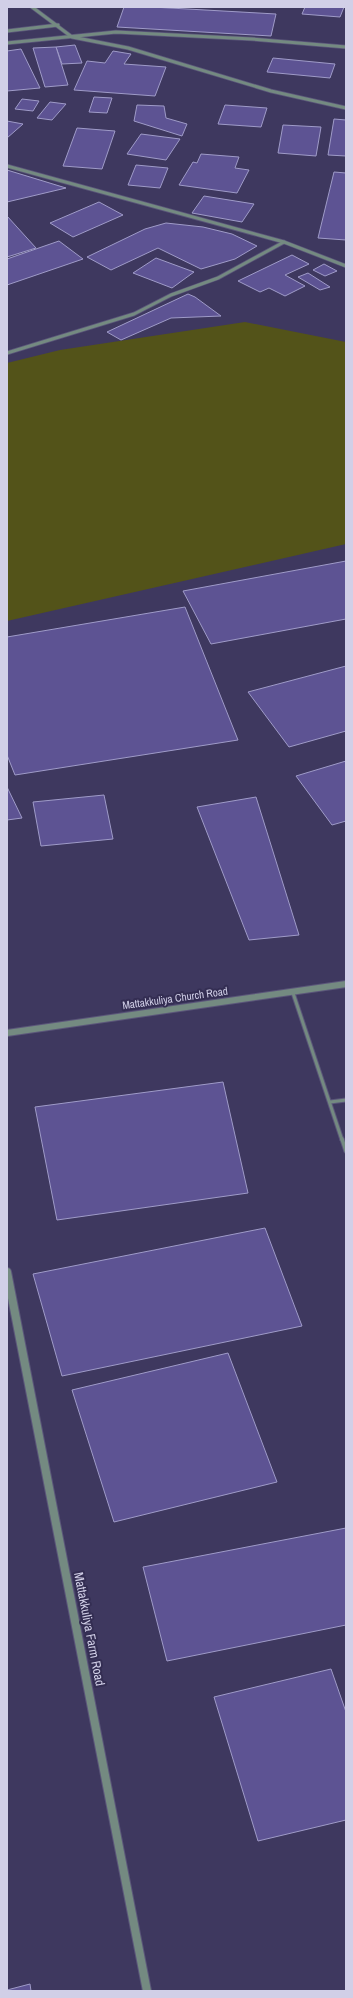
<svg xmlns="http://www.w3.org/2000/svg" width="353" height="1998" font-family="'Archivo Narrow',sans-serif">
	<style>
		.green { fill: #535319 }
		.building { fill: #5d5393; stroke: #9f9bc8 }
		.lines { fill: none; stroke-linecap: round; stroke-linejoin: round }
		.service-far1-casing { stroke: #5b567a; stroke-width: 5 }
		.service-casing { stroke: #5b567a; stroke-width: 5.5 }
		.minor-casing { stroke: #5b567a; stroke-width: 4.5 }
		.tertiary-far1-casing { stroke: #5b567a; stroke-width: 8 }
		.tertiary-casing { stroke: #5b567a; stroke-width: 10 }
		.service-far1 { stroke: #748a81; stroke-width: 3 }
		.service { stroke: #748a81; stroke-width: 3.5 }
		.minor { stroke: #748a81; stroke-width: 3 }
		.tertiary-far1 { stroke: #748a81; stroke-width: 6 }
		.tertiary { stroke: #748a81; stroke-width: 8 }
		.labels { text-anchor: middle; stroke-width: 4; stroke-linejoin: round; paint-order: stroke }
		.street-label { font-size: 11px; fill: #d1cfe7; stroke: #342e53 }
		.near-street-label { font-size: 13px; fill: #d1cfe7; stroke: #342e53 }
	</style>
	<rect width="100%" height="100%" fill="#3e385f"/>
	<path class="green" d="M245,322L346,342V544L7,621V363L60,350Z"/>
	<g class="building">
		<path d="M124,7H152L276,14L271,36L117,27Z"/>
		<path d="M305,7H344L340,17L302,14Z"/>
		<path d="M75,45L82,63L62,64L56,47Z"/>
		<path d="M56,47L68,85L45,87L33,48Z"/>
		<path d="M21,49L40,88L7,91V51Z"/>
		<path d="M113,51L131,54L124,64L166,67L155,96L74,90L87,61L105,63Z"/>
		<path d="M273,58L335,64L330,78L267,72Z"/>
		<path d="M94,97L112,98L107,113L89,112Z"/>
		<path d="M22,99L39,101L33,111L15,109Z"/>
		<path d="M50,102L66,104L52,120L37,118Z"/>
		<path d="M137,105L164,106L166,118L187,124L182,136L134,121Z"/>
		<path d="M225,105L267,108L261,127L218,124Z"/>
		<path d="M334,119L346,120V156L328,155Z"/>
		<path d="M7,121L23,124L7,138Z"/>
		<path d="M283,125L321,127L316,156L278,153Z"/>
		<path d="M77,128L115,131L102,169L63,166Z"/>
		<path d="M141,134L180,139L166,160L127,154Z"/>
		<path d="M201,154L239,157L235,168L249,170L237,193L179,185L193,162L197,163Z"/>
		<path d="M136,165L168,168L160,188L128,185Z"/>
		<path d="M7,170L66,188L7,202Z"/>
		<path d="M334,172L346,173V240L318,238Z"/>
		<path d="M204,196L254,204L242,222L192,213Z"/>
		<path d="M99,202L123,215L73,237L50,223Z"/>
		<path d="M7,216L36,248L7,257Z"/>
		<path d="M166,223L203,227L232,234L257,246L235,259L201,269L158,248L111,270L87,257L145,229Z"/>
		<path d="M59,241L83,259L7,285V259Z"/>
		<path d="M292,255L309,264L285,275L305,286L285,296L269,288L260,292L238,281Z"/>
		<path d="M156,258L194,272L172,288L133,273Z"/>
		<path d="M324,264L337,271L325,276L313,270Z"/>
		<path d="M308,273L330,287L320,290L298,277Z"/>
		<path d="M188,294L195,297L221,316L171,318L121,340L107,332Z"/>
		<path d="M346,561V619L211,644L183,591Z"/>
		<path d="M185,607L238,740L15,775L7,755V637Z"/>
		<path d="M346,666V731L289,747L248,692Z"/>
		<path d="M346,761V821L332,825L296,776Z"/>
		<path d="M7,787L22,818L7,820Z"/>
		<path d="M104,795L113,839L41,846L33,802Z"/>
		<path d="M256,797L299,935L249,940L197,807Z"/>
		<path d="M223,1082L248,1193L57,1220L35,1107Z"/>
		<path d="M265,1228L302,1326L62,1376L33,1274Z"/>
		<path d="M228,1353L277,1482L114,1522L72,1390Z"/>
		<path d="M346,1528V1625L167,1661L143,1567Z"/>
		<path d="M331,1669L346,1712V1820L258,1841L214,1697Z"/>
		<path d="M30,1984L31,1991H7V1990Z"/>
	</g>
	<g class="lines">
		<g class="service-far1-casing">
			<g id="service-far1">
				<path d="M293,993L342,1140"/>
				<path d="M330,1102L346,1100"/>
			</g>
		</g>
		<g class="service-casing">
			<path id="service" d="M342,1139L346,1151"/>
		</g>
		<g class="minor-casing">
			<g id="minor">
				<path d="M32,7L72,37L128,48L271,91L346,108"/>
				<path d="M7,31L58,25"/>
				<path d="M7,43L116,32L252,39L346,47"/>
				<path d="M7,166L284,242L346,266"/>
				<path d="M7,353L134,314L171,295L218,278L284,242"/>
			</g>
		</g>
		<g class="tertiary-far1-casing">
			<path id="tertiary-far1" d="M7,1033L346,984"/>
		</g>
		<g class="tertiary-casing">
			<path id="tertiary" d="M7,1272L147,1991"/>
		</g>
		<use href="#service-far1" class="service-far1"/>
		<use href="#service" class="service"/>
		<use href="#minor" class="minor"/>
		<use href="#tertiary-far1" class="tertiary-far1"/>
		<use href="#tertiary" class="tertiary"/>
	</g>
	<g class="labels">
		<g class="street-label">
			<text transform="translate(175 998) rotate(-8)" y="4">Mattakkuliya Church Road</text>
		</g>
		<g class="near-street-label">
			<text transform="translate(90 1629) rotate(79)" y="5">Mattakkuliya Farm Road</text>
		</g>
	</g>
	<rect width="353" height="1998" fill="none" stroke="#d1cfe7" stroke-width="16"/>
</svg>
